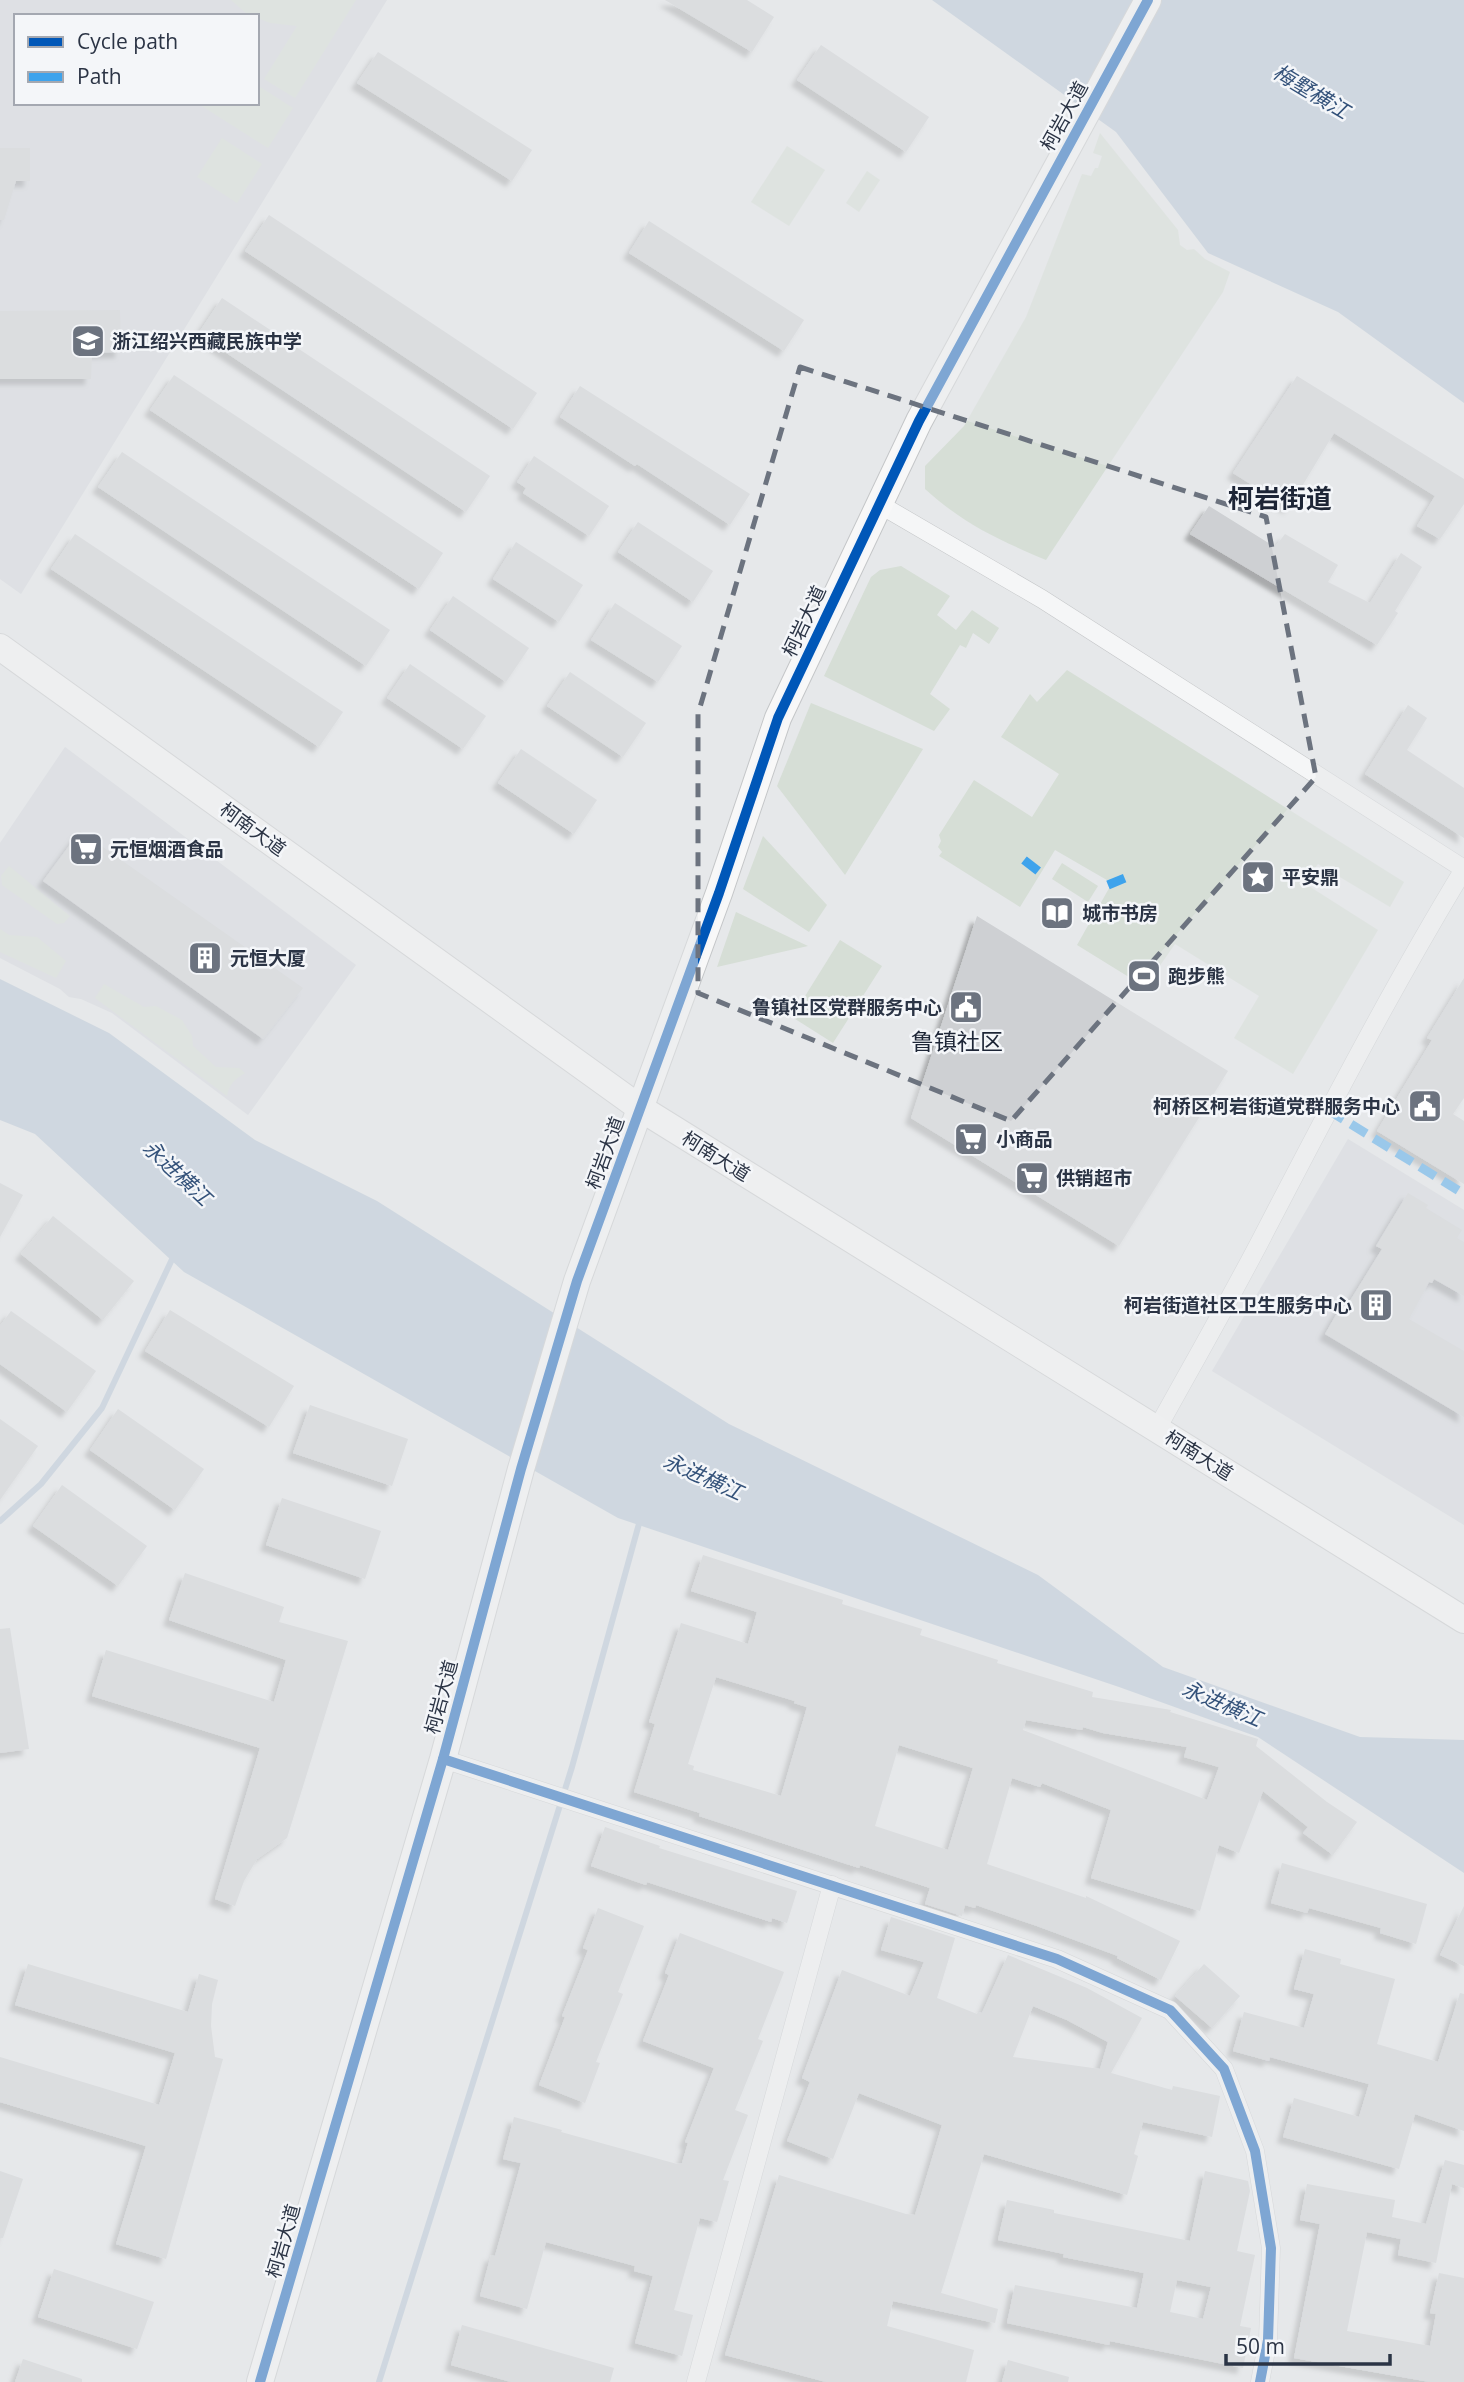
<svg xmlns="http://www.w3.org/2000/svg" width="1464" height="2382" font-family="'Open Sans','Noto Sans SC',sans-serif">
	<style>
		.built { fill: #d4d7dd; fill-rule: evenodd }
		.green { fill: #d6ded6 }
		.water { fill: #b4c4d5 }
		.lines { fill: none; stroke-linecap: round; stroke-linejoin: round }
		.stream { stroke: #b4c4d5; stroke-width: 6 }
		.building { fill: #ced0d3; fill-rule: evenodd; filter: url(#shadow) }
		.street-casing { stroke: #c4c6c8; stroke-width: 19 }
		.secondary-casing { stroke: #c4c6c8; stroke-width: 28 }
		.street { stroke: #f5f6f7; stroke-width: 18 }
		.secondary { stroke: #f8f8f8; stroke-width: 26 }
		.quiet { stroke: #3ea3ec; stroke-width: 9; stroke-dasharray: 18 9; stroke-linecap: butt }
		.cycleway-casing { stroke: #f4f6f9; stroke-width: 15 }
		.cycleway { stroke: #0057b8; stroke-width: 10 }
		.marked { fill: none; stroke: #6c737f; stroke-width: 5; stroke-dasharray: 14 9; stroke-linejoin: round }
		.labels { text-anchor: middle; stroke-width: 5; stroke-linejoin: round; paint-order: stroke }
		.street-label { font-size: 19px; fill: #2b3445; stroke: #f4f6f9 }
		.poi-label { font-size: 19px; font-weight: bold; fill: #2b3445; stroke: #f4f6f9; text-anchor: start }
		.water-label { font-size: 21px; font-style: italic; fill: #34527a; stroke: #f4f6f9 }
		.quarter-label { font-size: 23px; fill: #1d2536; stroke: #f4f6f9 }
		.district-label { font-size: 26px; font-weight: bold; fill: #1d2536; stroke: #f4f6f9 }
	</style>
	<defs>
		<filter id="shadow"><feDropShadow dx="-6" dy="6" stdDeviation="2" flood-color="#0004"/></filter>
	</defs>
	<rect width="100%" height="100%" fill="#e6e8ea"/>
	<g class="built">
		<path d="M0,0H387L21,594L0,579ZM16,16H257V103H16Z"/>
		<path d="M65,747L356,965L248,1115L112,1013L81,999L69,997L60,989L0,958V843Z"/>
		<path d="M1348,1139L1464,1210V1525L1212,1371Z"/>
	</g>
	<g class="green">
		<path d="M231,0H356L295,98L264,79L297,26L270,23L257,18V16L247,14Z"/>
		<path d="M257,85L293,108L268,148L197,103H257Z"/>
		<path d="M1100,133L1178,230L1180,245L1187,250L1194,249L1205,259L1230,272L1223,292L1046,560C997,539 965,525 925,489V466L964,426L1026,317L1082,174L1091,176L1095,168H1098L1102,156L1093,153Z"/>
		<path d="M222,138L262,164L237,203L197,177Z"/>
		<path d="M787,146L825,170L789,226L751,202Z"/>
		<path d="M867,171L880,180L859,212L846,203Z"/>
		<path d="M901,566L950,596L937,615L956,630L972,610L999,628L989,644L973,633L966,648L960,645L930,694L950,709L934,731L824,676L871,577L880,570Z"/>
		<path d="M1067,670L1404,882L1390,907L1318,864L1304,883L1378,930L1293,1074L1234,1038L1259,996L1175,944L1145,987L1077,945L1112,883L1055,850L1020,907L939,856L942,852L938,847L941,841L939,835L974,780L1032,817L1059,774L1001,737L1030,694L1037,702Z"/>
		<path d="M811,703L923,749L845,875L777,786Z"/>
		<path d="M763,836L827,905L809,932L743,889Z"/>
		<path d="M1062,863L1098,886L1088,902L1052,879Z"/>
		<path d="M9,866L70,916L64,923L57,924L2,885L1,876Z"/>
		<path d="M736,912L808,946L717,967Z"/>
		<path d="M0,929L9,935L37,937L66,961L56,978L0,952Z"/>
		<path d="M840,940L882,966L833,1043L792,1017Z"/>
		<path d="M104,984L144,1007L156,1006L182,1020L192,1036L193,1046L216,1067L239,1068L245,1073C235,1079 229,1084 227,1096L95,998Z"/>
	</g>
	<g class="water">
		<path d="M932,0H1464V403L1338,312L1208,253L1116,132Z"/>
		<path d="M0,979L109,1033L255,1140L377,1201L729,1424L1038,1575L1163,1667L1360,1737L1464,1740V1873L1258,1737L1119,1687L618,1518L184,1272L35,1134L0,1120Z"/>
	</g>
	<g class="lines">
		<g class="stream">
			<path d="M0,1521L41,1484L102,1408L175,1253"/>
			<path d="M379,2382L572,1767L640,1520"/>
		</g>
	</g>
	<g class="building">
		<path d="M665,0H747L774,17L752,52Z"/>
		<path d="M821,45L929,117L906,152L797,80Z"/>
		<path d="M378,52L532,150L512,181L357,83Z"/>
		<path d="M0,148H30V181H16L4,220H0Z"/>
		<path d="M269,215L537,393L513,429L245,251Z"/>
		<path d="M649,221L804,320L784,351L629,253Z"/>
		<path d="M222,298L490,476L466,512L198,334Z"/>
		<path d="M120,310L121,352L92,353L91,379H0V311Z"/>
		<path d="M174,375L443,553L419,589L150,410Z"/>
		<path d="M1297,376L1464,479V504L1440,539L1417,526L1435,496L1334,433L1289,508L1233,473Z"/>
		<path d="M580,386L750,494L730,525L637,464L635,466L560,417Z"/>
		<path d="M122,452L390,630L366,666L98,487Z"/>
		<path d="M534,456L609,506L589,536L523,493L526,488L517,482Z"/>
		<path d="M1209,506L1275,547L1285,534L1338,565L1328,582L1370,603L1401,553L1422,567L1395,611L1398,613L1377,645L1190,534Z"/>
		<path d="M638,522L713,571L693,602L618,552Z"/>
		<path d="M75,534L343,712L319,747L51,569Z"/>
		<path d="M516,542L583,585L559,622L493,579Z"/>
		<path d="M453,596L529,648L506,682L430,630Z"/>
		<path d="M615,603L682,646L658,682L591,640Z"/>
		<path d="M410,664L486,716L463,749L387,698Z"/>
		<path d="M570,672L646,723L623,757L547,706Z"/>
		<path d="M1408,705L1427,718L1407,750L1464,788V838L1365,774Z"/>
		<path d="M521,749L597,800L574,834L498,783Z"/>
		<path d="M80,831L303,988L263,1039L43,881Z"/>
		<path d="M977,916L1228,1071L1119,1246L911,1118Z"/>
		<path d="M1464,978V1098L1453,1114L1464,1121V1184L1377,1131L1432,1040L1427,1038Z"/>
		<path d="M0,1183L23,1195L0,1237Z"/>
		<path d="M1408,1193L1428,1205L1426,1208L1462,1230L1457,1238L1464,1242V1296L1434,1279L1432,1283L1429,1282L1409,1319L1464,1351V1417L1325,1334L1344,1301L1348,1304L1382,1249L1376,1246Z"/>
		<path d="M53,1216L134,1281L103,1320L21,1254Z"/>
		<path d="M170,1310L294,1386L269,1427L145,1351Z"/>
		<path d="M11,1311L96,1371L67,1412L0,1364V1326Z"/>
		<path d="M310,1405L408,1439L392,1486L293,1453Z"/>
		<path d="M118,1409L204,1469L175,1510L90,1450Z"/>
		<path d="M0,1419L38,1446L0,1500Z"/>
		<path d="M62,1485L147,1546L118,1586L33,1526Z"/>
		<path d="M282,1498L381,1531L365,1579L266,1545Z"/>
		<path d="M703,1555L843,1600L842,1604L922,1629L920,1635L998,1660L997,1663L1093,1692L1092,1697L1171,1710L1170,1712L1258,1739L1256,1746L1327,1802L1357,1822L1333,1855L1303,1833L1308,1827L1263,1791L1239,1853L1219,1845L1200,1911L1091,1878L1111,1810L1042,1783L1040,1787L1012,1778L987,1864L1086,1898V1896L1180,1941L1161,1980L1117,1958L1118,1956L1037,1926L976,1905L975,1908L965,1905L962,1916L925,1904L930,1888L860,1865L859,1868L699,1816L700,1813L634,1792L655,1724L649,1722L681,1623L748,1644L757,1612L691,1591ZM716,1677L795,1701L794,1703L807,1707L781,1796L693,1770L694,1766L688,1764ZM1026,1720L1082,1730L1083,1727L1103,1733L1187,1747L1184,1757L1219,1767L1207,1800L1023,1730ZM899,1745L973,1768L948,1850L875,1826Z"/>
		<path d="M185,1573L284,1607L279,1622L348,1641L287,1838L257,1859L244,1881L235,1906L215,1899L260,1748L92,1696L106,1650L274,1702L286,1660L169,1620Z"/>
		<path d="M10,1628L29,1749L0,1753V1629Z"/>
		<path d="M605,1827L660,1846L659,1848L797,1891L787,1923L772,1918L771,1922L647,1882L646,1885L591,1866Z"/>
		<path d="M1282,1863L1427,1904L1416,1944L1380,1933L1381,1928L1309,1908L1307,1913L1271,1903Z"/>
		<path d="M1464,1906V1966L1440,1955Z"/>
		<path d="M598,1908L644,1926L618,1992L623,1994L596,2062L600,2063L585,2103L539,2085L565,2017L562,2016L588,1950L583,1948Z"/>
		<path d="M891,1917L955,1938L937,1998L977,2014L978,2012L982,2013L1008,1955L1087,1988L1142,2018L1111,2073L1172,2090L1173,2086L1220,2096L1212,2137L1143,2122L1134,2154L1138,2156L1127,2195L984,2154L941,2293L998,2309L995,2323L893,2301L887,2326L974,2350L966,2382H826L725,2355L779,2175L906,2214L915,2215L942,2125L859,2093L833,2159L787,2141L810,2082L802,2078L842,1970L910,1996L924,1962L881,1950ZM1033,2006L1067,2020L1108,2042L1100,2069L1013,2057Z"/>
		<path d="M680,1933L784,1972L758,2039L763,2041L735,2110L748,2115L723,2180L729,2181L717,2222L700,2218L674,2310L693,2315L682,2356L635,2343L653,2276L634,2271L635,2266L546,2242L527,2309L480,2296L491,2255L495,2256L521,2163L503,2159L514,2117L562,2130L561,2132L677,2164L682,2163L688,2143L685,2142L714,2068L643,2041L669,1975L665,1973Z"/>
		<path d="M1305,1949L1341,1959L1340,1964L1395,1979L1377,2044L1438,2062L1460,1993L1464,1994V2131L1415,2114L1399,2169L1283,2137L1294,2098L1359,2117L1369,2084L1270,2057L1269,2061L1233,2051L1244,2012L1304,2028L1314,1994L1294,1989Z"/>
		<path d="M28,1964L188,2012L199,1974L218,1980L212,2004L211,2026L215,2057L223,2059L166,2259L116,2244L146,2146L0,2102V2057L159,2105L175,2053L15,2005Z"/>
		<path d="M1204,1964L1240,1996L1212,2028L1175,1996Z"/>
		<path d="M1445,2160L1464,2165V2188L1452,2184L1436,2263L1398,2255L1401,2239L1367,2232L1347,2331L1430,2346L1436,2314L1430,2313L1439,2273L1464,2278V2382H1430L1294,2358L1320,2224L1300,2220L1307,2184L1395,2200L1392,2217L1426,2224Z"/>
		<path d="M0,2171L23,2179L3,2238H0Z"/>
		<path d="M1205,2171L1248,2181L1250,2191L1237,2251L1255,2255L1240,2326L1251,2328L1243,2368L1110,2341L1109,2345L1007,2323L1015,2285L1137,2308L1144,2273L1063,2257L1064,2254L998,2240L1007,2200L1054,2210V2213L1190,2241ZM1177,2280L1211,2287L1203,2319L1170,2312Z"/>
		<path d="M54,2269L154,2302L137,2349L38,2317Z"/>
		<path d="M462,2325L614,2368L610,2382H511L451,2365Z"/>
		<path d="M23,2359L82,2379V2382H15Z"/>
		<path d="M1008,2360L1069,2377L1068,2382H1002Z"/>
	</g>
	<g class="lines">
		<g class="street-casing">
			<g id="street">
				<path d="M879,504L1042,599L1464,869"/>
				<path d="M1157,1429C1194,1362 1232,1296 1267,1228C1330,1107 1393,986 1464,869"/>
				<path d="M443,1759L1057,1959L1170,2010L1224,2069L1255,2151L1271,2248L1268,2340L1260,2382"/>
				<path d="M696,2382L832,1885"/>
			</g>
		</g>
		<g class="secondary-casing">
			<g id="secondary">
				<path d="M0,647L640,1108L1464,1620"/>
				<path d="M260,2382L443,1759L521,1469L577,1281L719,893L778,718L919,421L1148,0"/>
			</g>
		</g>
		<use href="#street" class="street"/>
		<use href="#secondary" class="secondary"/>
		<g class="quiet">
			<path d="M1024,860L1042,874"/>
			<path d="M1108,885L1125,878"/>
			<path d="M1328,1110L1464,1194"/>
		</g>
		<g class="cycleway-casing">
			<g id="cycleway">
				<path d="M443,1759L1057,1959L1170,2010L1224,2069L1255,2151L1271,2248L1268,2340L1260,2382"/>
				<path d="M260,2382L443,1759L521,1469L577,1281L719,893L778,718L919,421L1148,0"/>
			</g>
		</g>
		<use href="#cycleway" class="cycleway"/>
	</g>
	<path d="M0 0H1464V2382H0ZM800,367L1266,517L1316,777L1011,1121L698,993V714Z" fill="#e6e8ea" fill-opacity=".55" fill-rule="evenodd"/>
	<path class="marked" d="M800,367L1266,517L1316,777L1011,1121L698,993V714Z"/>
	<defs>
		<g id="school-square" transform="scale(1.75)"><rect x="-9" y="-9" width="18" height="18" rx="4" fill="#6c737f" stroke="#f4f6f9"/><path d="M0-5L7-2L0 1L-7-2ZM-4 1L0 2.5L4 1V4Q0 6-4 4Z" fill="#fff"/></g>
		<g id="supermarket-square" transform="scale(1.75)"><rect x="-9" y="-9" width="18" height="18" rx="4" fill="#6c737f" stroke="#f4f6f9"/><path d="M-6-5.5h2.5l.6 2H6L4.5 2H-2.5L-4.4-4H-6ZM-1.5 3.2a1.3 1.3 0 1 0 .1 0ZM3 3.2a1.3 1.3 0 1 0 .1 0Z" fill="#fff"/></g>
		<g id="sight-square" transform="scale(1.75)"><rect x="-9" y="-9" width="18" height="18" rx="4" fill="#6c737f" stroke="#f4f6f9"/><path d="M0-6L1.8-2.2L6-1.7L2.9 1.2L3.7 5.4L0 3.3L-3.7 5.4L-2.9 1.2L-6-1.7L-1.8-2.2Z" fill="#fff"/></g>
		<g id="library-square" transform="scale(1.75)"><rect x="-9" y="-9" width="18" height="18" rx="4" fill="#6c737f" stroke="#f4f6f9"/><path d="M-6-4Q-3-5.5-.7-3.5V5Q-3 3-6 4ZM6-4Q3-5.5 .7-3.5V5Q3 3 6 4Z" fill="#fff"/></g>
		<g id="building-square" transform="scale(1.75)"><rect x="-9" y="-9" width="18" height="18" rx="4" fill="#6c737f" stroke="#f4f6f9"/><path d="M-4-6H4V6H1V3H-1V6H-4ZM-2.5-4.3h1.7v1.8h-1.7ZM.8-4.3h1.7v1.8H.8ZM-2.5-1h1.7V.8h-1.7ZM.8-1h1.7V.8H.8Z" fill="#fff"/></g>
		<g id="stadium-square" transform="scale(1.75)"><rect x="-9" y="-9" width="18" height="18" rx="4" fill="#6c737f" stroke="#f4f6f9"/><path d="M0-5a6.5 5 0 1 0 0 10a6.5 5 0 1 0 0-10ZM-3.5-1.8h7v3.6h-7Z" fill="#fff"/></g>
		<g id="civic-square" transform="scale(1.75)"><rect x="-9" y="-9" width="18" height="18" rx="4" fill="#6c737f" stroke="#f4f6f9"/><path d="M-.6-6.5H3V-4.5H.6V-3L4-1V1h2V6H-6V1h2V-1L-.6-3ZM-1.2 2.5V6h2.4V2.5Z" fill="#fff"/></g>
	</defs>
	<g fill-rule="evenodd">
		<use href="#school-square" x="88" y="341"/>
		<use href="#supermarket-square" x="86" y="849"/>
		<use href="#sight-square" x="1258" y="877"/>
		<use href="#library-square" x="1057" y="913"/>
		<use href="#building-square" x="205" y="958"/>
		<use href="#stadium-square" x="1144" y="976"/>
		<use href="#civic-square" x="966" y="1007"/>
		<use href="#civic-square" x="1425" y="1106"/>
		<use href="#supermarket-square" x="971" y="1139"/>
		<use href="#supermarket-square" x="1032" y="1178"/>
		<use href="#building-square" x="1376" y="1305"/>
	</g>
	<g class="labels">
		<g class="street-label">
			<text transform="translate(1064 116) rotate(-61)" y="7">柯岩大道</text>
			<text transform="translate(804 621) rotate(-65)" y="7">柯岩大道</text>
			<text transform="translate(253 829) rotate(36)" y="7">柯南大道</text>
			<text transform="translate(605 1153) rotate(-70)" y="7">柯岩大道</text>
			<text transform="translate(716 1156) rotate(32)" y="7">柯南大道</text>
			<text transform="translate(1199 1455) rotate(32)" y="7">柯南大道</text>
			<text transform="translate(441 1697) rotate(-75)" y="7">柯岩大道</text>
			<text transform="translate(283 2241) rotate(-74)" y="7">柯岩大道</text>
		</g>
		<g class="poi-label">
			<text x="112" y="348">浙江绍兴西藏民族中学</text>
			<text x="110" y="856">元恒烟酒食品</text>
			<text x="1282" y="884">平安鼎</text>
			<text x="1082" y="920">城市书房</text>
			<text x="230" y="965">元恒大厦</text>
			<text x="1168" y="983">跑步熊</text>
			<text x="942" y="1014" text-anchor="end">鲁镇社区党群服务中心</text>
			<text x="1400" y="1113" text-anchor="end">柯桥区柯岩街道党群服务中心</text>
			<text x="996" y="1146">小商品</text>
			<text x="1056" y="1185">供销超市</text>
			<text x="1352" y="1312" text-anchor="end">柯岩街道社区卫生服务中心</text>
		</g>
		<g class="water-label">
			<text transform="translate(1311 92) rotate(31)" y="7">梅墅横江</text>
			<text transform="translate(177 1173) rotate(43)" y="7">永进横江</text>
			<text transform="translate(703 1477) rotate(24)" y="7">永进横江</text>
			<text transform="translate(1222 1704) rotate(23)" y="7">永进横江</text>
		</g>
		<g class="quarter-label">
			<text x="957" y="1050">鲁镇社区</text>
		</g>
		<g class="district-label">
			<text x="1280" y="508">柯岩街道</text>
		</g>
	</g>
	<rect x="14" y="14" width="245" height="91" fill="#f4f6f9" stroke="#a4a8b1" stroke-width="2"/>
	<rect x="28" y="37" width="35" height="10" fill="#0057b8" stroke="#a4a8b1" stroke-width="2"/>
	<text x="77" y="49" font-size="21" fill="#2b3445">Cycle path</text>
	<rect x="28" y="72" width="35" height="10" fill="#3ea3ec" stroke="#a4a8b1" stroke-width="2"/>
	<text x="77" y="84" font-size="21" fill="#2b3445">Path</text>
	<path d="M1226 2354v10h164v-10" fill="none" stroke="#2b3445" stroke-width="3.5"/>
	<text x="1236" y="2354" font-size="21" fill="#2b3445" stroke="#f4f6f9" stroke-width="5" paint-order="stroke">50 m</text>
</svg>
